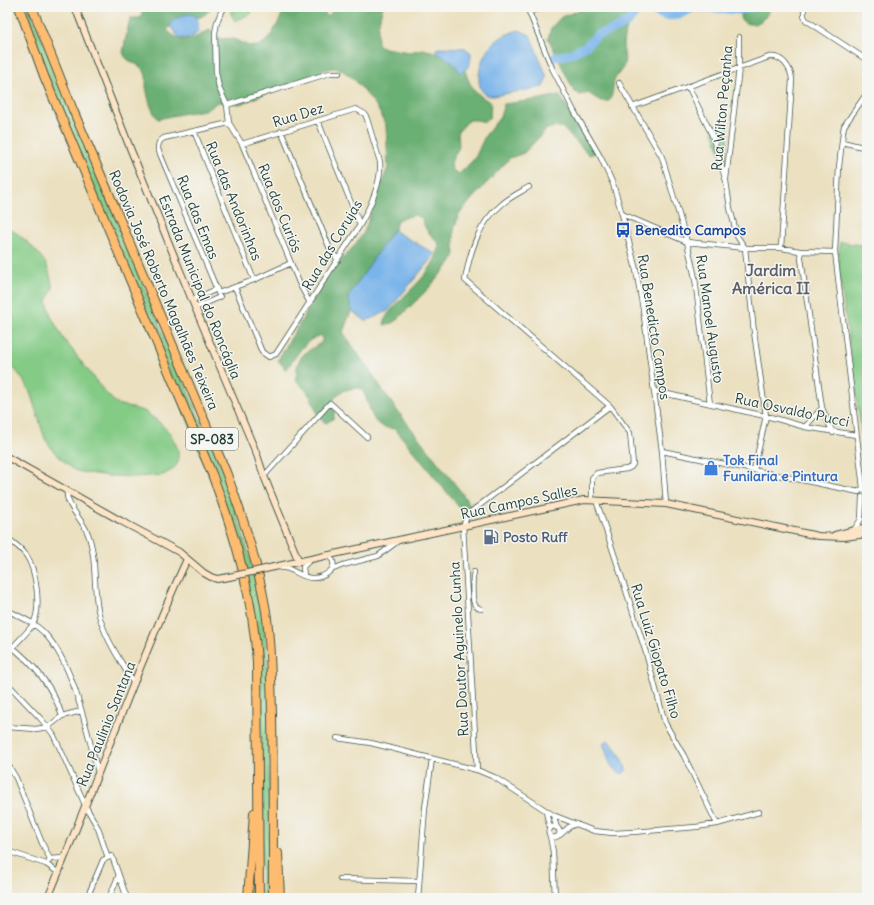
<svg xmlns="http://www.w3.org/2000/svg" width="874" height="905" viewBox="0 0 874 905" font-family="Delius,sans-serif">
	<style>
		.green { fill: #84cb86; stroke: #52845d }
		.forest { fill: #6baf73; stroke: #457654 }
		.water { fill: #79b4ea; stroke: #4c788f }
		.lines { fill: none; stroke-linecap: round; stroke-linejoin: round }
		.river { stroke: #79b4ea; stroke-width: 9 }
		.street-casing { stroke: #3e5549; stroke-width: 6 }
		.secondary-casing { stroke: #3e5549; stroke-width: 8 }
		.highway-casing { stroke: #3e5549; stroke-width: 10 }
		.street { stroke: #fff; stroke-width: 4.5 }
		.secondary { stroke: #fee4c6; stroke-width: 6 }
		.highway { stroke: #fdbc70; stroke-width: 8 }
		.secondary-bridge-casing { stroke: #3e5549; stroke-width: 8; stroke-linecap: butt }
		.secondary-bridge { stroke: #fee4c6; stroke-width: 6 }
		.labels { text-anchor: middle; stroke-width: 3; stroke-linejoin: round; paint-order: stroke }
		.shield { fill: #f6f6f2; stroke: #60746d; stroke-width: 1 }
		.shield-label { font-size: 13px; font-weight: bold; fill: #1f3d34 }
		.street-label { font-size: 14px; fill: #1f3d34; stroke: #f6f6f2 }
		.transit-label { font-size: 14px; font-weight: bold; fill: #164399; stroke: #f6f6f2; text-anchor: start }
		.shop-label { font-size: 14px; font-weight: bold; fill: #366cbe; stroke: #f6f6f2; text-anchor: start }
		.service-label { font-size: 14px; font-weight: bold; fill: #4e5e75; stroke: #f6f6f2; text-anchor: start }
		.quarter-label { font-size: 16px; font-weight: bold; fill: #5d5f68; stroke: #f6f6f2 }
	</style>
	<rect width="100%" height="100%" fill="#f6f6f2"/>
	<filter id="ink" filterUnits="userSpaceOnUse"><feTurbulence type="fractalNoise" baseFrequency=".025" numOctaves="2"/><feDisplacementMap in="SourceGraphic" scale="8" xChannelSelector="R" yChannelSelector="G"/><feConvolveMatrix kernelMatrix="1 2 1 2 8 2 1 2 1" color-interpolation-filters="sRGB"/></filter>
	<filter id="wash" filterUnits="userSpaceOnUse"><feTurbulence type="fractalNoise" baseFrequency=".012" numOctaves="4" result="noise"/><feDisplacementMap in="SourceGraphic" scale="16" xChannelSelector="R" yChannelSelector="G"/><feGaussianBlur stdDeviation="0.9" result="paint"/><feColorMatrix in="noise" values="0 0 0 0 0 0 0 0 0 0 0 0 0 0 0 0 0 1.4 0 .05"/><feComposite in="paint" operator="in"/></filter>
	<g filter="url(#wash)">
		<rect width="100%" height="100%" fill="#ebe0c0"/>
		<path class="green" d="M22 7H29L159 324 219 463 234 505 252 565 264 622 269 688V898H262L261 688 245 567 122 252 55 95Z
			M241 7H249L252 13 235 21 230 12Z
			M729 122 726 161 724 164 712 128Z
			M9 229C20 233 42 255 47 266 50 273 51 281 53 288L47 301 51 316 63 338 104 391 117 404 144 411 159 422 170 433 178 449V463L172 470 163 475 135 477 108 476 81 472 74 470 67 464 55 453 45 439 30 392 22 378 7 360V243L10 233Z
			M840 242 862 245 867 287V474L838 262Z"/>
		<path class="forest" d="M143 7H211C201 26 181 14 167 30 183 46 192 40 210 29L221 39C235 36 238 43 250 46 268 51 280 19 285 7H323L327 17 336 7H383C379 19 377 30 378 44L384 48 410 52 422 49 431 51 451 56 464 65C467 83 475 95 491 102L490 117 485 122 477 120H469L458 132 459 147 451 162 452 170 459 174 475 158 485 136 500 117 504 104 541 99 559 95 585 133 587 141 593 146 596 153 589 155 562 127H554L547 129 524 153 510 158 472 199 459 214 454 230V246L455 254 452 261 428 289 398 319 392 323 384 325C385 316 389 313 394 307 410 289 437 270 439 244 431 234 425 232 422 218L414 215 397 220 395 228 397 239 355 301 343 332 396 409 462 493 472 509 465 511 459 507 395 429C390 428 384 428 380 425 369 420 370 398 360 388 346 388 336 392 331 405L335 411 333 419 326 423C315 416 318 412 313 402 309 393 302 386 295 379 298 374 296 369 298 363 301 353 314 348 322 342V335C304 339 297 356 286 370L278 360 329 274 354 246 364 232 388 167 386 126 377 107 355 80 342 70 334 68 327 69 318 73 240 104 217 102C207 112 199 111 186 113 176 115 167 117 158 119 150 109 148 98 146 86 146 80 147 76 144 71 139 62 126 64 123 52L130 18H141Z
			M589 7H644C632 12 624 32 623 44 623 51 626 58 624 65 622 71 616 75 614 81 612 89 614 93 609 101H601L588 93 580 95 574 91 548 38 551 28 561 17Z
			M744 7H772C764 20 755 31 740 19Z"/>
		<path class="water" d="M190 14 196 16C203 31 196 40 179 38L170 26 173 20 184 15Z
			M519 30 530 35 547 77 543 87 493 96C491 96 489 96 487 95 472 88 481 56 490 47 498 38 508 33 519 30Z
			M443 47 465 48 471 53C471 63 470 68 460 73 455 62 447 58 437 53L436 49Z
			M393 230 435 254 388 311 366 321 352 311 348 297Z
			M608 740C615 748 626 760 626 771L623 774C606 768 610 757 603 744Z"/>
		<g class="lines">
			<path class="river" d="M697 7 741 10 752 7
				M555 57 570 54 586 46 597 35 615 29 628 22 637 11 652 10 665 16 678 15 695 7"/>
		</g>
	</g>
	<g filter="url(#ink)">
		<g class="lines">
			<g class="street-casing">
				<path id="street" d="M226 7 221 12 217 22 215 33 216 72 219 88 227 105 229 123 242 144 300 285 310 303
					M527 7 552 68 574 111 601 158 613 184 622 214 636 270 643 309 662 451 666 504
					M804 7V16L806 20 867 60
					M529 12 545 7
					M619 83 662 157 687 242 695 278 710 404
					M688 86 712 135 726 181 730 208 737 236 745 248 754 332 766 416 754 470
					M227 105 330 73H339
					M632 107 769 57C782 55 791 68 792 80L781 248
					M318 121 360 225
					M194 131 254 280
					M281 131 330 249 338 260
					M842 142 867 148
					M726 179 739 68V37
					M622 214 687 242 745 248H781L800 251 835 252
					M800 251 822 408
					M235 287 262 352 269 357 276 354 360 225C370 207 382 182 380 162L367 119 365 114 356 109 242 144
					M218 293 254 280 291 263
					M192 300 217 289
					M195 308 220 297 158 149C158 143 159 141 164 138L229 123
					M654 391 774 418 805 427 856 435
					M805 427 822 408 833 433
					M662 451 859 492
					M264 476 330 403 367 437
					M863 488 835 252 839 167 843 132 844 126 867 93
					M860 490 864 489 867 492
					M67 491C65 505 83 520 88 534 97 558 93 585 98 610 103 636 121 661 134 684
					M592 500V478L597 473 627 469 631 467 633 464 630 433 610 406
					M596 500 622 578 646 653 665 723 684 756 717 824
					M854 530 861 519 862 497
					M7 538C14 543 21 548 26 555 36 569 42 608 33 624 28 632 19 640 13 647
					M279 567C283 568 288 568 291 570 298 573 305 578 312 578 324 579 343 566 328 556
					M331 570 343 565 378 556 398 541
					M474 572C472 579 472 597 474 603 475 607 478 608 481 609
					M304 576 303 567 310 560
					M7 610C20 617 36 623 46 635 75 667 86 730 98 772
					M7 643C32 662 53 686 62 716
					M7 683 41 719 53 734 63 755 86 807 98 828 108 858
					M7 727 36 729 48 727 62 716 81 711
					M337 738 371 743 477 770 494 777 553 815 594 831 613 833 633 832 696 827 717 824 759 812
					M7 763 16 778 42 843 50 859
					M477 770 463 526 468 514 610 406 465 280C470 252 478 224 500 206 508 198 519 193 529 187
					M546 812 550 829
					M553 815 557 828
					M548.5 832a5.5 5.5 0 1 1 11 0a5.5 5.5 0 1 1-11 0Z
					M560 835 569 827 576 824
					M550 836 553 852 555 898
					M7 851 46 864 59 873
					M49 861 50 859 64 858
					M340 879 419 881
					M87 898 103 860 112 856 127 898
					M109 898 119 875
					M418 898 425 808 432 759"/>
			</g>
			<g class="secondary-casing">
				<path id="secondary" d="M75 7 128 143 192 300 257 455 264 476 299 562
					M7 457 121 521 168 546 179 552 204 573 211 577 217 579 229 577
					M835 535 867 527
					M274 567 584 500 666 504 818 536 844 537 867 534
					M48 898C95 785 136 670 187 559"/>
			</g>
			<g class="highway-casing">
				<path id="highway" d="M19 7 44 76 212 474C235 535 253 596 257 662L259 898
					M32 7 73 110 110 196 226 472C243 517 258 563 266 611 271 645 271 679 272 714 273 775 273 837 273 898
					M278 853 280 898
					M248 898 254 813"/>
			</g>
			<use href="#street" class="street"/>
			<use href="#secondary" class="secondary"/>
			<use href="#highway" class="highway"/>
			<g class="secondary-bridge-casing">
				<path id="secondary-bridge" d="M229 577 274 567"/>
			</g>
			<use href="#secondary-bridge" class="secondary-bridge"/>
		</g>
	</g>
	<defs>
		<g id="bus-bare" transform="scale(1.2)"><path d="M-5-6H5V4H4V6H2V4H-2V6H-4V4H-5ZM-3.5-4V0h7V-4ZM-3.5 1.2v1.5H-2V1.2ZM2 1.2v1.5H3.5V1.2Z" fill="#1a4fb4" stroke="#f6f6f2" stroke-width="2.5" paint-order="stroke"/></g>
		<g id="shop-bare" transform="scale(1.2)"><path d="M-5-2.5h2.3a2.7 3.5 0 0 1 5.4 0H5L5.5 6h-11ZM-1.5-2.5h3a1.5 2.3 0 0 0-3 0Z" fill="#3f7fe0" stroke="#f6f6f2" stroke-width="2.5" paint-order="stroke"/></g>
		<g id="fuel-bare" transform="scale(1.2)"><path d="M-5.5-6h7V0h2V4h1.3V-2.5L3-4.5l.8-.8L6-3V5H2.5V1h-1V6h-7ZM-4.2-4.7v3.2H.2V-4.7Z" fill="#5c6f8a" stroke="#f6f6f2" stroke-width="2.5" paint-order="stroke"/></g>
	</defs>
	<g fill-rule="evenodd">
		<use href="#bus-bare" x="623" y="230"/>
		<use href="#shop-bare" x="711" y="468"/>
		<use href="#fuel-bare" x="491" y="537"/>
	</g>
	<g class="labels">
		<rect class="shield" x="186" y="428" width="52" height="22" rx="3"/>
		<g class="shield-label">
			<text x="212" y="444">SP-083</text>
		</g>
		<g class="street-label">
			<text transform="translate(722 108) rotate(-85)" y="5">Rua Wilton Peçanha</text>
			<text transform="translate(298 115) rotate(-17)" y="5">Rua Dez</text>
			<text transform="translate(234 201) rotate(68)" y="5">Rua das Andorinhas</text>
			<text transform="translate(280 208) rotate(68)" y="5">Rua dos Curiós</text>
			<text transform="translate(198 217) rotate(68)" y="5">Rua das Emas</text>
			<text transform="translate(332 245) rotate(-59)" y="5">Rua das Corujas</text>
			<text transform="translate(200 287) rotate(68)" y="5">Estrada Municipal do Roncáglia</text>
			<text transform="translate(164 290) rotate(67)" y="5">Rodovia José Roberto Magalhães Teixeira</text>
			<text transform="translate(710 319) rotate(82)" y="5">Rua Manoel Augusto</text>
			<text transform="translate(654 327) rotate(81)" y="5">Rua Benedicto Campos</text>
			<text transform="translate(792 410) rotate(12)" y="5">Rua Osvaldo Pucci</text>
			<text transform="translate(519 502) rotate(-12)" y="5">Rua Campos Salles</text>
			<text transform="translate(459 649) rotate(-93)" y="5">Rua Doutor Aguinelo Cunha</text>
			<text transform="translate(656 651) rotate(73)" y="5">Rua Luiz Giopato Filho</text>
			<text transform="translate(106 724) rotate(-68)" y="5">Rua Paulinio Santana</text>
		</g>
		<g class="transit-label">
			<text x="635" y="235">Benedito Campos</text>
		</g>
		<g class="shop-label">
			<text x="723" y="465">Tok Final<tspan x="723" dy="16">Funilaria e Pintura</tspan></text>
		</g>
		<g class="service-label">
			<text x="503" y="542">Posto Ruff</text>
		</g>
		<g class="quarter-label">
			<text x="771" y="276">Jardim<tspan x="771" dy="18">América II</tspan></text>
		</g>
	</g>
	<rect width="874" height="905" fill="none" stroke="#f6f6f2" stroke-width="24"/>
</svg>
